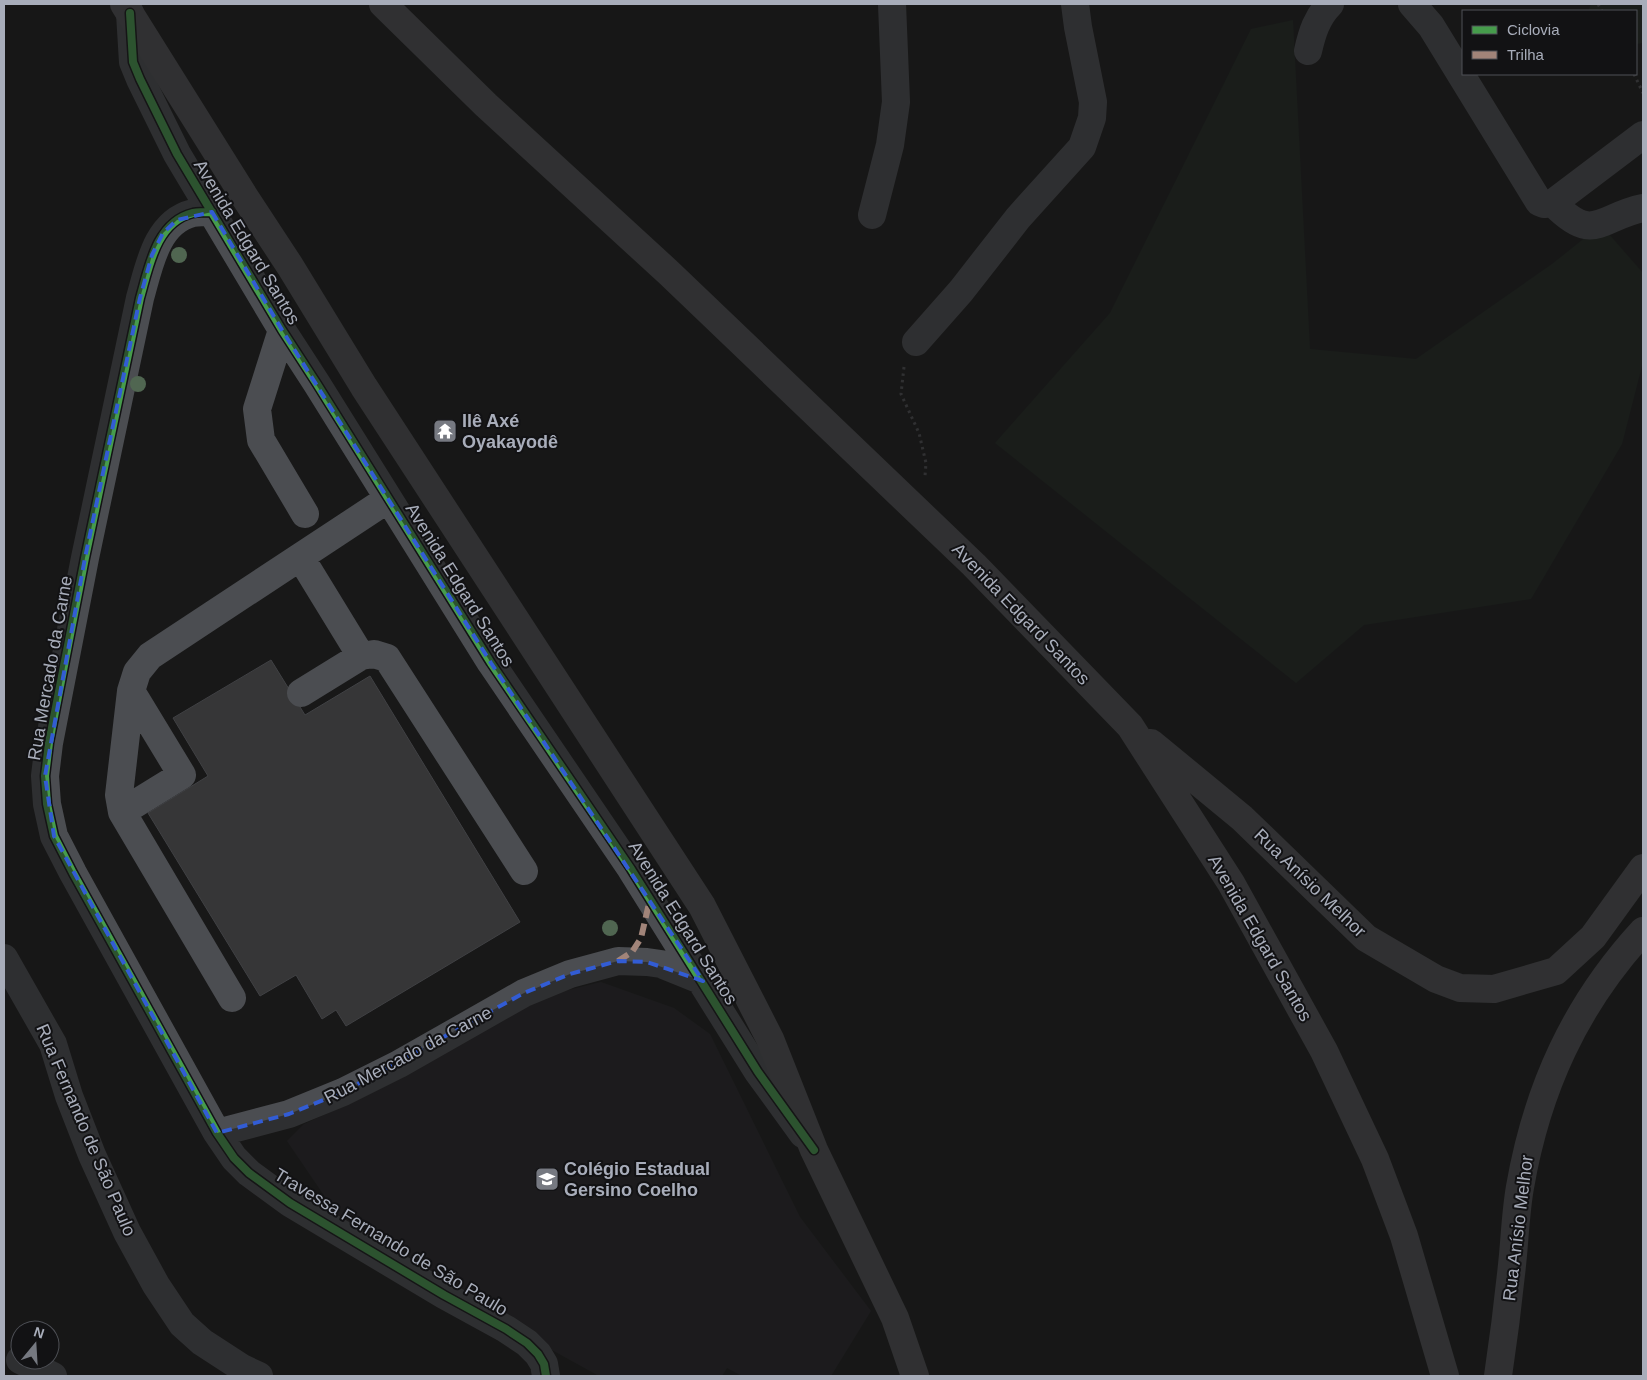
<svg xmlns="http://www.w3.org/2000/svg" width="1647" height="1380" viewBox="0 0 1647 1380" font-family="Arial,sans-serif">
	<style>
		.built { fill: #222124 }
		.green { fill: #1d251e }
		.building { fill: #363637; stroke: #404144 }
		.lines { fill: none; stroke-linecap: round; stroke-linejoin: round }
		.path { stroke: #4e4f52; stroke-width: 3; stroke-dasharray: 2.5 4; stroke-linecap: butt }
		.minor { stroke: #4b4d51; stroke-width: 28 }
		.major { stroke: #4e4f52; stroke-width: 28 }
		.quiet { stroke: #a18479; stroke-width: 6; stroke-dasharray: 12 6; stroke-linecap: butt }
		.cycleway-casing { stroke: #121214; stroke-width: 11 }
		.cycleway { stroke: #469c4c; stroke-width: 8 }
		.tree { fill: #506651 }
		.marked { fill: none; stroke: #325cd4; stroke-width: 4; stroke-dasharray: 10 6; stroke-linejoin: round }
		.labels { text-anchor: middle; stroke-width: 4; stroke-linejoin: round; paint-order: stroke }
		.street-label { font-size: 18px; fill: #a8adba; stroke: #121214 }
		.poi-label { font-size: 18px; font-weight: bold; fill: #a8adba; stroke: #121214; text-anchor: start }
	</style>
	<rect width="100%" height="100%" fill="#181818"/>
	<path class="built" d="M601 982 674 1008 710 1034 800 1217 871 1311 831 1376H742L727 1368 722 1376H599L355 1241 287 1141 304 1124 365 1096 519 1002Z"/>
	<path class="green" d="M1591 4H1643V43L1636 44V11H1591L1589 9Z
		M1293 20 1310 349 1416 359 1552 264 1601 225 1643 273V362L1622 444 1531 599 1364 625 1296 683 995 443 1110 313 1251 29Z"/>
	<path class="building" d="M271 660 305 715 370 676 520 922 346 1026 336 1010 322 1019 296 975 260 996 148 813 208 776 173 718Z"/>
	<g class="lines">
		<path class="path" d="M1598 4 1602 11
			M1634 74 1643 93
			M904 367 901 394 919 433 926 463 925 476"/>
		<path class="minor" d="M1412 4 1431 26 1539 202 1544 204 1553 203 1643 135
			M130 13 133 62 140 79 177 154 282 330 317 384 491 663 631 869 758 1072 803 1134
			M1308 51C1312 33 1317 17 1330 4
			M1553 203C1594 245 1599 217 1643 208
			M212 212C206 212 199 212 193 213 156 222 149 267 140 298L85 558 49 743 45 776 47 804 54 836 73 873 217 1133 234 1158 249 1173 290 1203 444 1295 506 1329 527 1343 538 1354 544 1364 546 1376
			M872 215 890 145 896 102 892 4
			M282 330 257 409 261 440 305 514
			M916 342 961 291 1018 218 1082 147 1092 118 1093 102 1078 27 1075 4
			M301 558 361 656
			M301 693 361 656 374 654 387 658 524 871
			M122 812 182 775 131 691
			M4 958 53 1044 69 1096 92 1155 127 1232 156 1285 182 1324 202 1342 242 1368 259 1376
			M232 998 122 812 119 795 131 691 137 672 150 656 388 499
			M217 1133 289 1114 343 1092 399 1064 524 993 570 974 618 961 647 962 661 964 703 981
			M20 1360 53 1376"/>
		<path class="major" d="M124 4 246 199 290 266 364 387 702 906 770 1039 814 1150 895 1318 915 1376
			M383 4 486 105 669 273 974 565 1130 726 1231 883 1324 1051 1375 1159 1404 1236 1445 1376
			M1151 743 1242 818 1366 938 1436 979 1460 988 1494 989 1556 971 1593 937 1643 868
			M1498 1376C1504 1336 1509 1296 1513 1255 1515 1233 1516 1210 1520 1187 1537 1089 1575 1005 1643 931"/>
		<path class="quiet" d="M618 961 632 952 641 938 650 899"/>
		<g class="cycleway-casing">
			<path id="cycleway" d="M130 13 133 62 140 79 177 154 282 330 317 384 491 663 631 869 758 1072 814 1150
				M212 212C206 212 199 212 193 213 156 222 149 267 140 298L85 558 49 743 45 776 47 804 54 836 73 873 217 1133 234 1158 249 1173 290 1203 444 1295 506 1329 527 1343 538 1354 544 1364 546 1376"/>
		</g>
		<use href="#cycleway" class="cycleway"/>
	</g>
	<g class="tree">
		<circle cx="179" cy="255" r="8"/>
		<circle cx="138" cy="384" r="8"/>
		<circle cx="610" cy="928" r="8"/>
	</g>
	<path d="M0 0H1647V1380H0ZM212 212 282 330 491 663 703 981 647 962 618 961 570 974 524 993 343 1092 289 1114 217 1133 54 836 45 776 85 558 140 298 152 255 163 233 177 220Z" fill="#181818" fill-opacity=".55" fill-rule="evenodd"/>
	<path class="marked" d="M212 212 282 330 491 663 703 981 647 962 618 961 570 974 524 993 343 1092 289 1114 217 1133 54 836 45 776 85 558 140 298 152 255 163 233 177 220Z"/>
	<defs>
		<g id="temple-square" transform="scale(1.25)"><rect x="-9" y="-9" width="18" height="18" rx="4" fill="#767981" stroke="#121214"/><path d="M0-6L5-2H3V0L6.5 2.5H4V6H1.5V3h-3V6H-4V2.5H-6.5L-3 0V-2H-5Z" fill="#fff"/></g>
		<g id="school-square" transform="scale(1.25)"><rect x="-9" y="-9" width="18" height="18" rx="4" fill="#767981" stroke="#121214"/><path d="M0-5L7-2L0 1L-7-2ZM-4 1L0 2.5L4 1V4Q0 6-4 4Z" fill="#fff"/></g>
	</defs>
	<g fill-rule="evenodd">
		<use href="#temple-square" x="445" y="431"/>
		<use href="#school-square" x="547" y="1179"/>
	</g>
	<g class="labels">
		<g class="street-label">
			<text transform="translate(247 242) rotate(59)" y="6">Avenida Edgard Santos</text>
			<text transform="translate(460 585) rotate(58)" y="6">Avenida Edgard Santos</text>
			<text transform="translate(1021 614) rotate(46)" y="6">Avenida Edgard Santos</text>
			<text transform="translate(50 668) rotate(-80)" y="6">Rua Mercado da Carne</text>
			<text transform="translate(1310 883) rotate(44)" y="6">Rua Anísio Melhor</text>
			<text transform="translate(683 923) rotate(58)" y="6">Avenida Edgard Santos</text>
			<text transform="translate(1260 938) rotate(60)" y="6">Avenida Edgard Santos</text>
			<text transform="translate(408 1055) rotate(-28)" y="6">Rua Mercado da Carne</text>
			<text transform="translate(86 1130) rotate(67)" y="6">Rua Fernando de São Paulo</text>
			<text transform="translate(1518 1228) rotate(-83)" y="6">Rua Anísio Melhor</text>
			<text transform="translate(391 1242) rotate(31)" y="6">Travessa Fernando de São Paulo</text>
		</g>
		<g class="poi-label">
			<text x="462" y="427">Ilê Axé<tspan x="462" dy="21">Oyakayodê</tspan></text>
			<text x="564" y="1175">Colégio Estadual<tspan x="564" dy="21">Gersino Coelho</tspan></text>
		</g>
	</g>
	<rect width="1647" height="1380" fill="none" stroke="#a8adba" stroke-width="10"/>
	<rect x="1462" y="10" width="175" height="65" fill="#121214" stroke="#4e5056"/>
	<rect x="1472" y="26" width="25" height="8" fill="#469c4c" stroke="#4e5056"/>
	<text x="1507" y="35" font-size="15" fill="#a8adba">Ciclovia</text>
	<rect x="1472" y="51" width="25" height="8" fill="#a18479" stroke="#4e5056"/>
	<text x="1507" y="60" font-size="15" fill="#a8adba">Trilha</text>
	<g transform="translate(35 1345) rotate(18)"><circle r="24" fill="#121214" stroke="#4e5056"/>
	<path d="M0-4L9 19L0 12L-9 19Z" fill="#767981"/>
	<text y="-8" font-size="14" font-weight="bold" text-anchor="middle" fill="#a8adba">N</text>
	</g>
</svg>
